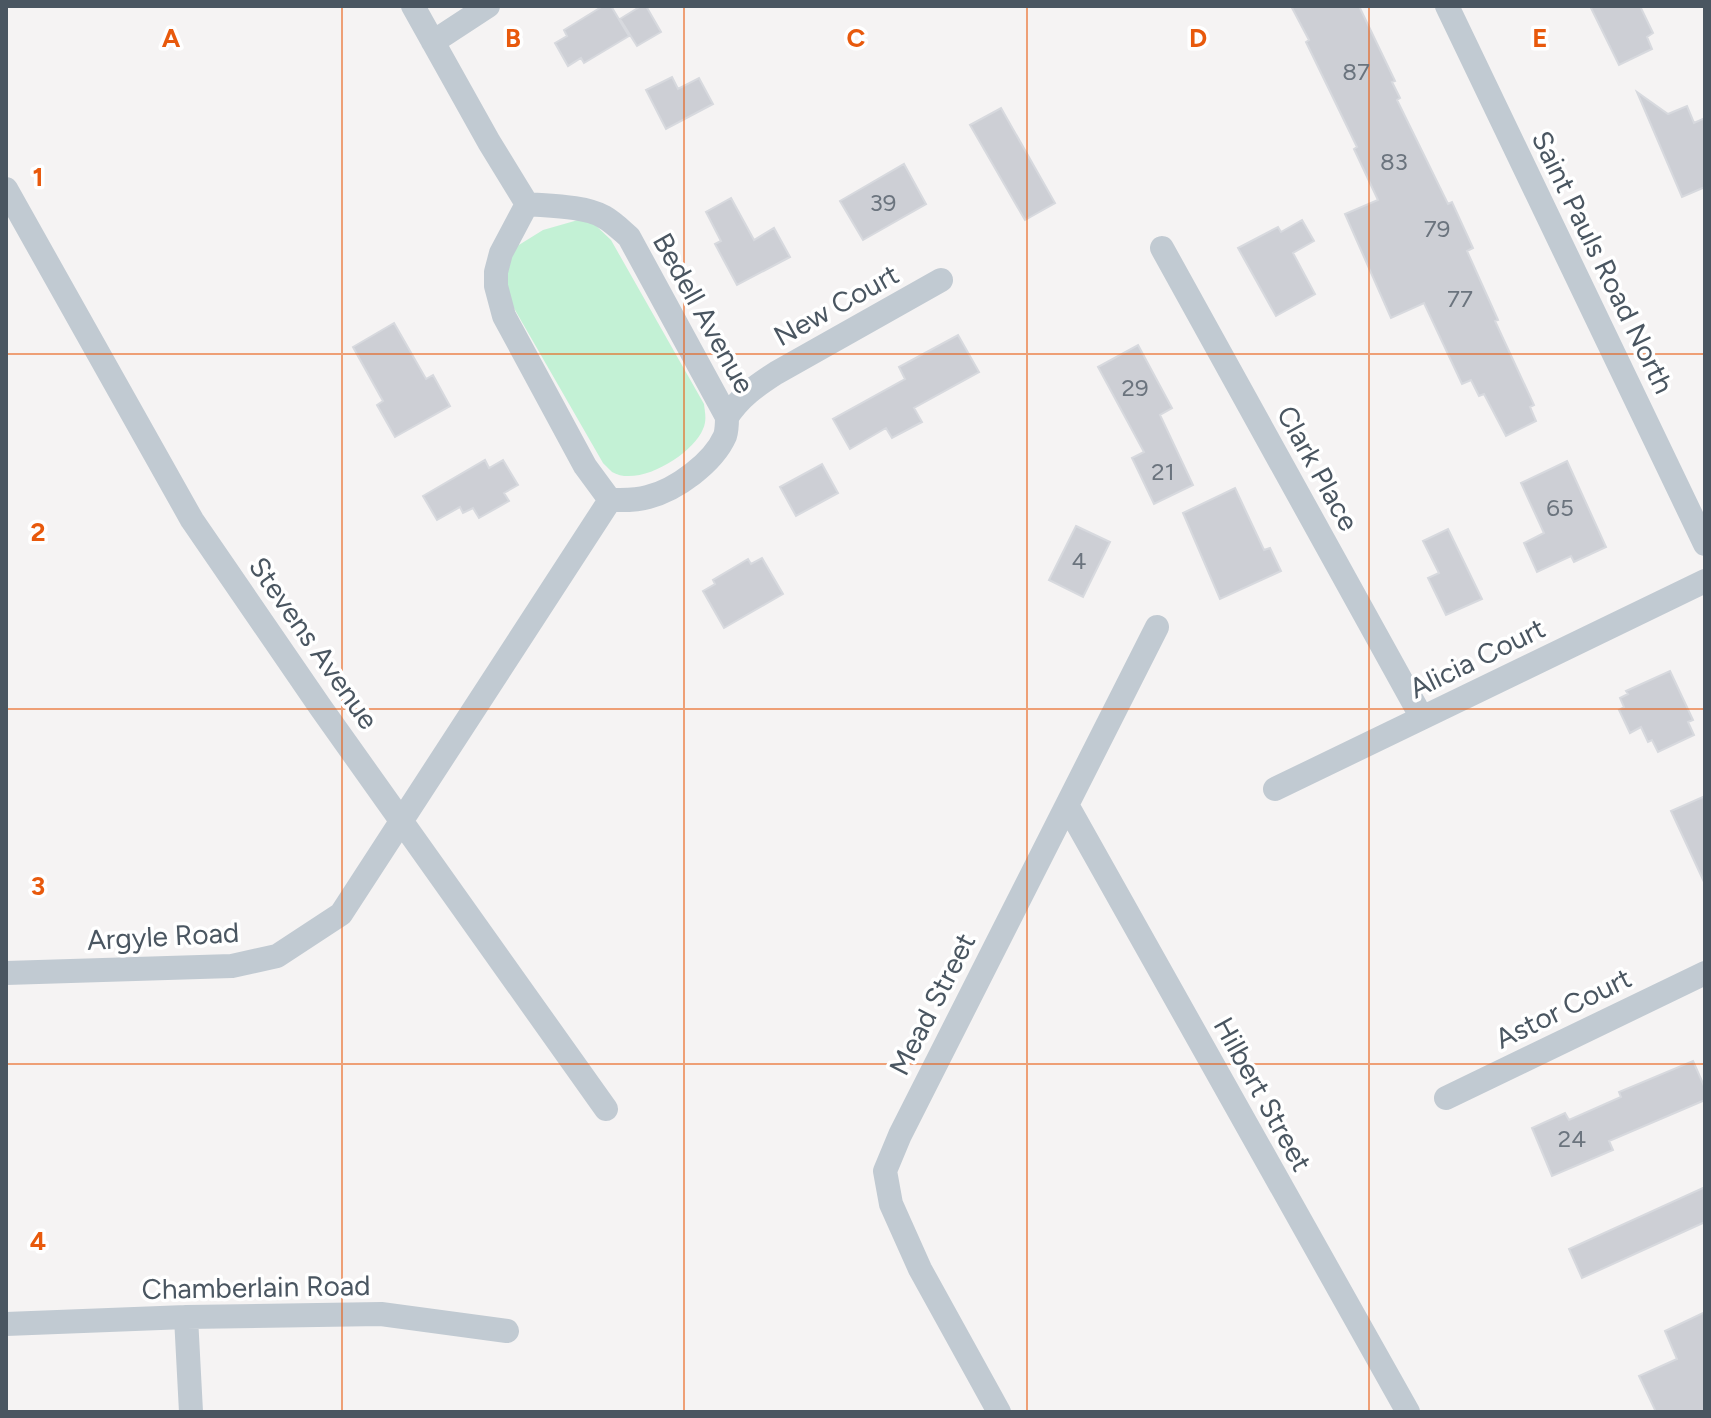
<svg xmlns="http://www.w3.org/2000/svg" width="1711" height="1418" viewBox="0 0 1711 1418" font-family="Figtree,sans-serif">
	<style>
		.green { fill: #c3f1d5 }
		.building { fill: #cdcfd5; stroke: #d7d9de; stroke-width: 2 }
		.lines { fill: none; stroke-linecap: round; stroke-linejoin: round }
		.street { stroke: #c1cad2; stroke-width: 24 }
		.grid { fill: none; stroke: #e8590c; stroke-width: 2; stroke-opacity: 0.55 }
		.labels { text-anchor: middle; stroke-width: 7; stroke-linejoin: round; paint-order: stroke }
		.number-label { font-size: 24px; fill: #6b747e }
		.street-label { font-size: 28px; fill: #4a5661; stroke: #fff }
		.grid-label { font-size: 26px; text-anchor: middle; font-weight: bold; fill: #e8590c; stroke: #fff; stroke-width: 7; stroke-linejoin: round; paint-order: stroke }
	</style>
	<rect width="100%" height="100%" fill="#f5f3f3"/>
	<path class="green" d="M578 220H590L611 240 704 404C705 413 707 420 703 429 693 454 639 488 612 472 611 471 604 464 603 463L511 303 505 283 514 248 543 230Z"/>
	<path class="building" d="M603 6H611L629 36 584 63 581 58 568 66 555 43 567 36 564 30Z
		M641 6H646L661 32 637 46 620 19Z
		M1291 6H1359L1395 81 1392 82 1400 98 1397 100 1448 204 1452 202 1473 248 1467 251 1498 320 1495 321 1534 405 1530 407 1536 421 1506 436 1484 394 1479 396 1471 380 1462 384 1424 303 1391 318 1345 214 1378 200 1354 149 1357 147 1306 42 1309 40Z
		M1590 6H1640L1653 33 1647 37 1652 49 1619 65Z
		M672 77 678 89 699 78 713 104 666 129 646 90Z
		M1637 92 1668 114 1687 106 1694 123 1705 118V187L1682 197Z
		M1001 108 1055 203 1025 220 970 125Z
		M904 164 926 204 863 240 840 201Z
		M731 198 754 240 774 228 790 257 737 285 715 244 721 241 706 212Z
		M1302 220 1314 241 1293 253 1315 294 1276 316 1238 248 1278 227 1281 232Z
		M394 323 426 379 433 375 450 406 395 437 377 405 383 401 353 347Z
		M958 335 979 372 914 408 922 422 892 438 886 428 850 449 833 419 905 379 899 367Z
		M1138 345 1172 408 1160 415 1193 485 1154 504 1132 458 1144 452 1098 367Z
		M485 460 489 468 503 460 518 485 504 493 509 501 479 518 473 508 463 513 460 507 437 520 423 496Z
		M1567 461 1606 547 1574 562 1571 556 1537 572 1524 543 1544 533 1521 483Z
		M822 464 838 493 796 516 780 487Z
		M1235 488 1264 550 1270 548 1281 571 1220 599 1183 513Z
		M1076 526 1110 542 1083 597 1049 580Z
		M1448 529 1482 599 1446 615 1428 578 1439 573 1423 541Z
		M762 558 783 594 724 628 703 591 715 584 713 580 748 559 751 564Z
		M1670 671 1693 720 1688 722 1694 735 1658 752 1652 740 1648 742 1641 727 1630 733 1619 710 1624 707 1620 698 1628 694 1626 691Z
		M1705 796V884L1671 811Z
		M1693 1061 1705 1088V1100L1609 1141 1613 1150 1552 1176 1532 1128 1565 1113 1569 1120 1621 1097 1619 1092Z
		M1705 1187V1222L1582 1278 1569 1249Z
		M1705 1312V1412H1656L1639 1376 1677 1359 1665 1331Z"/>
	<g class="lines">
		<path class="street" d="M413 6 489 142 527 204
			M1447 6 1705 544
			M433 42 488 6
			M6 189 192 520 321 708 606 1109
			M527 204C549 206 585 206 604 217 613 222 621 230 629 237L727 417C727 423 727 430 725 436 713 463 676 490 648 497 636 501 622 500 610 500L585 466 504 316 496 286V272L501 253Z
			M1162 248 1422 718
			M727 417C740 397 756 386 776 373L941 280
			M1275 789 1705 581
			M1067 805 1408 1412
			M6 973 232 966 277 956 341 914 610 500
			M1446 1098 1705 973
			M186 1317 191 1412
			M6 1324 186 1317 381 1314 507 1331
			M999 1412 920 1269 891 1204 885 1171 900 1135 1157 627"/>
	</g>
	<path class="grid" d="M342 6V1412M684 6V1412M1027 6V1412M1369 6V1412M6 354H1705M6 709H1705M6 1064H1705"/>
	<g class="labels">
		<g class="number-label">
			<text x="1356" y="80">87</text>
			<text x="1394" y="170">83</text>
			<text x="883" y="211">39</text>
			<text x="1437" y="237">79</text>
			<text x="1460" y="307">77</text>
			<text x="1135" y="396">29</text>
			<text x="1163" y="480">21</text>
			<text x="1560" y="516">65</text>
			<text x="1079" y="569">4</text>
			<text x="1572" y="1147">24</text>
		</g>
		<g class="street-label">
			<text transform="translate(1603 262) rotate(64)" y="10">Saint Pauls Road North</text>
			<text transform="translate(836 305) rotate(-29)" y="10">New Court</text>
			<text transform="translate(704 313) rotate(61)" y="10">Bedell Avenue</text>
			<text transform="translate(1318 468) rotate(61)" y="10">Clark Place</text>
			<text transform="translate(314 643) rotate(55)" y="10">Stevens Avenue</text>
			<text transform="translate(1477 658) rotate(-26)" y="10">Alicia Court</text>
			<text transform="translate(163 936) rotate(-3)" y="10">Argyle Road</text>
			<text transform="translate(932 1004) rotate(-63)" y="10">Mead Street</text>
			<text transform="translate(1563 1008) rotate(-26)" y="10">Astor Court</text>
			<text transform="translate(1263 1094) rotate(61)" y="10">Hilbert Street</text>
			<text transform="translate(256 1287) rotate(-1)" y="10">Chamberlain Road</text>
		</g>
	</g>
	<g class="grid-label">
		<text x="171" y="47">A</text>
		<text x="513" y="47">B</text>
		<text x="856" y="47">C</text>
		<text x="1198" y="47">D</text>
		<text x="1540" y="47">E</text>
		<text x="38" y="186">1</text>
		<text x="38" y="541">2</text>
		<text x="38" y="895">3</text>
		<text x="38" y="1250">4</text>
	</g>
	<rect width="1711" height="1418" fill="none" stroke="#4a5661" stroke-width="16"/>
</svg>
